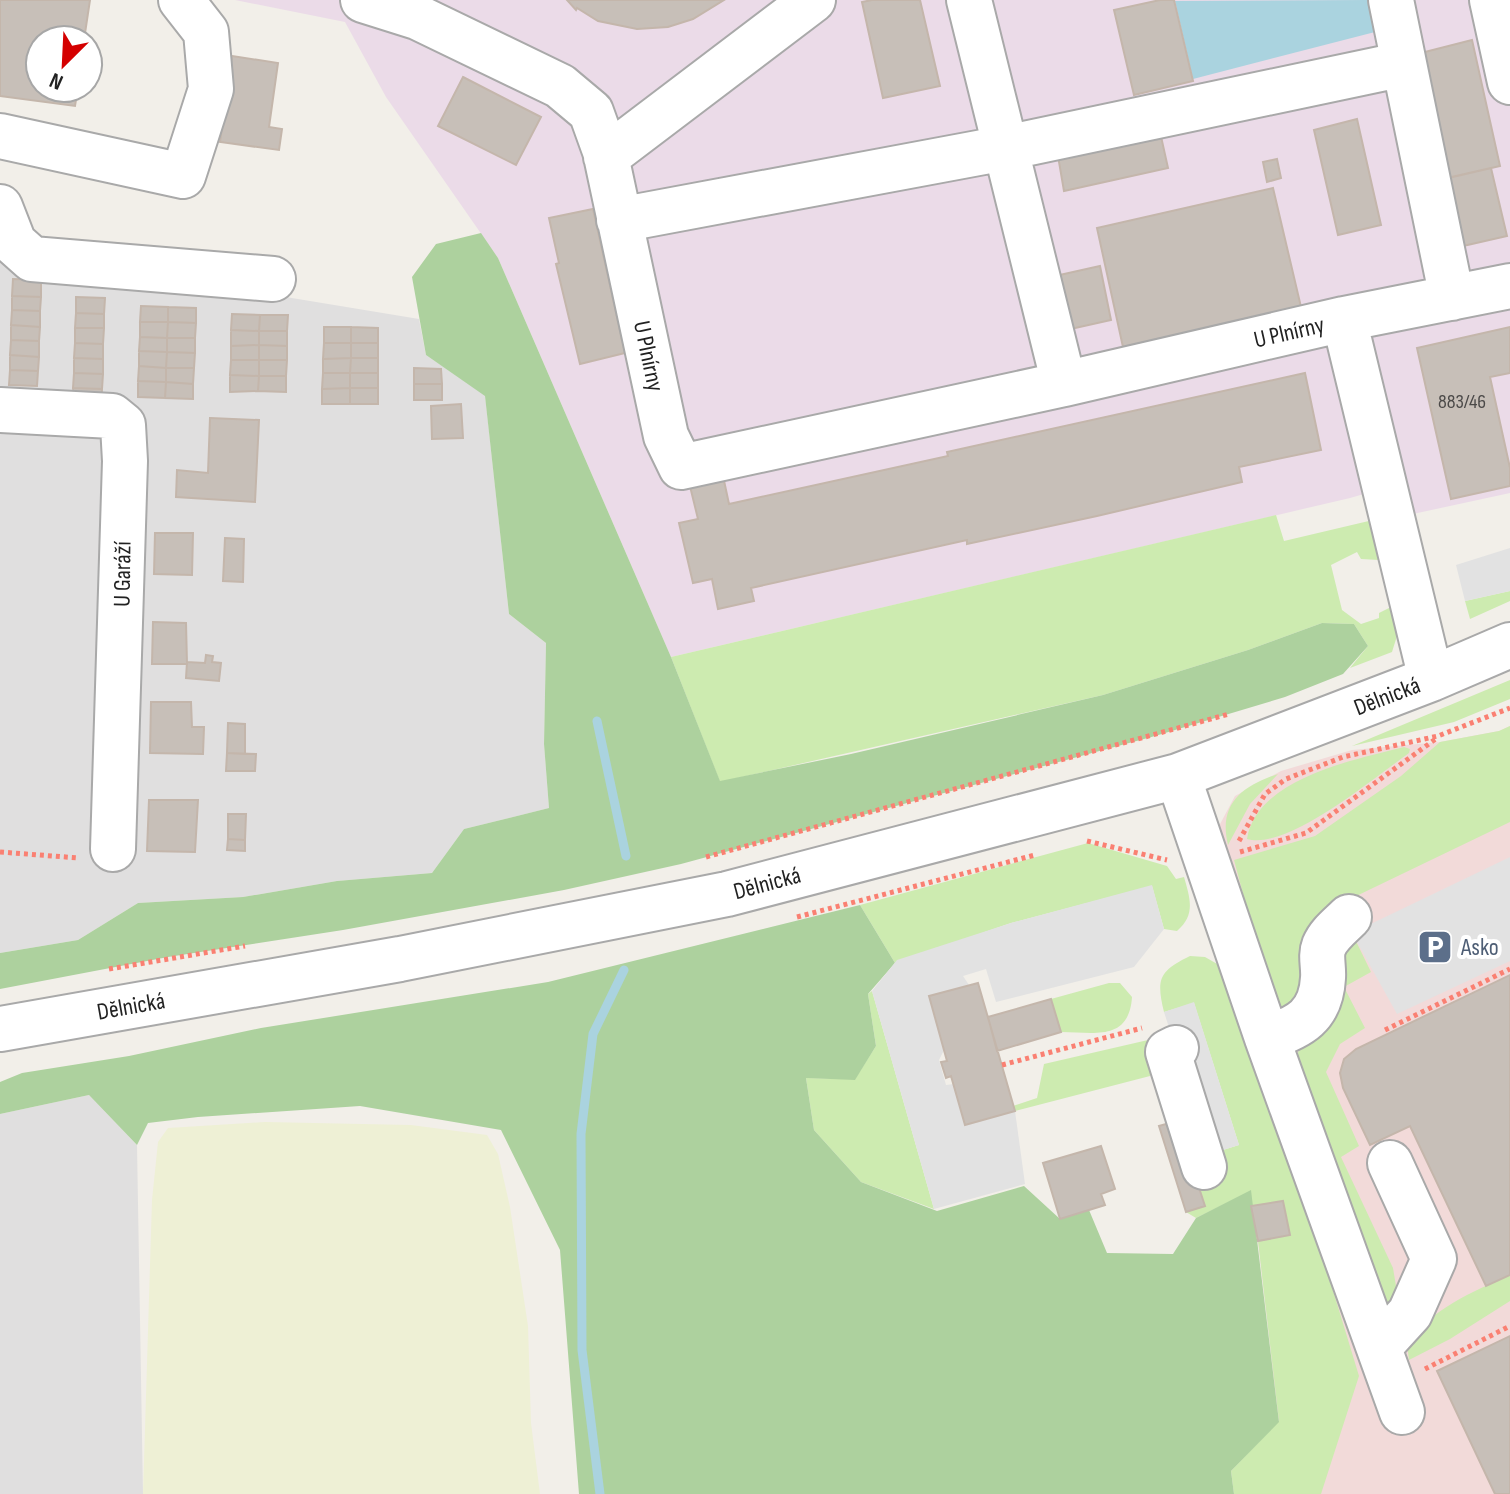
<svg xmlns="http://www.w3.org/2000/svg" width="1510" height="1494" viewBox="0 0 1510 1494" font-family="'Sofia Sans Condensed',sans-serif">
	<style>
		.residential { fill: #e0dfdf }
		.commercial { fill: #f2dad9 }
		.industrial { fill: #ebdbe8 }
		.farmland { fill: #eef0d5 }
		.grass { fill: #cdebb0 }
		.forest { fill: #add19e }
		.parking { fill: #e2e2e2 }
		.water { fill: #aad3df }
		.lines { fill: none; stroke-linecap: round; stroke-linejoin: round }
		.stream { stroke: #aad3df; stroke-width: 9 }
		.building { fill: #c7bfb8; stroke: #c4b6ab; stroke-width: 2 }
		.minor-casing { stroke: #a9a9a9; stroke-width: 48 }
		.path { stroke: #fa8072; stroke-width: 5; stroke-dasharray: 4 4; stroke-linecap: butt }
		.minor { stroke: #fff; stroke-width: 44 }
		.labels { text-anchor: middle; stroke-width: 8; stroke-linejoin: round; paint-order: stroke }
		.number-label { font-size: 20px; fill: #4b4948 }
		.street-label { font-size: 24px; fill: #222; stroke: #fff }
		.service-label { font-size: 24px; fill: #4e5e75; stroke: #fff; text-anchor: start }
	</style>
	<rect width="100%" height="100%" fill="#f2efe9"/>
	<path class="residential" d="M0 250 419 319 426 355 485 395 509 614 546 643 544 744 549 808 464 829 432 873 337 881 243 897 138 903 78 940 0 953Z
		M89 1095 137 1145 143 1494H0V1114Z"/>
	<path class="commercial" d="M1510 726V1494H1299L1279 1422 1258 1241 1251 1206 1211 841 1235 796 1281 771 1352 750 1440 742 1499 731Z"/>
	<path class="industrial" d="M235 0H1510V493L1413 514 1402 483 1350 498 671 657 498 258 386 97 345 22Z"/>
	<path class="farmland" d="M265 1122 411 1125 487 1135 498 1154 510 1207 528 1326 531 1423 540 1494H143L152 1200 158 1142 168 1128Z"/>
	<path class="grass" d="M1276 515 1284 541 1373 520 1382 551 1379 560 1361 559 1357 552 1331 565 1342 610 1361 624 1379 618V613L1397 604 1401 623 1392 652 1350 668 1368 646 1354 624 1322 623 1248 650 1103 695 720 782 671 657Z
		M1510 591V601L1470 619 1465 601Z
		M1510 680V699L1454 722 1352 746Z
		M1510 726V822L1348 900 1300 1004 1280 1009 1269 991 1234 860 1315 836 1401 776 1440 742 1499 731Z
		M1404 747 1410 749 1409 753C1375 777 1287 851 1247 839 1257 778 1354 760 1404 747Z
		M1278 774 1250 804 1228 845C1218 804 1242 786 1278 774Z
		M1088 843 1167 866 1176 879 1184 877C1190 898 1196 915 1177 931L1164 929 1152 886 1011 923 895 963 860 905Z
		M1352 933 1371 972 1344 987 1365 1028 1340 1044 1326 1072 1359 1146 1341 1157 1393 1268 1398 1298 1384 1313 1296 1057Z
		M1190 956 1205 957 1219 965 1304 1195 1359 1376 1321 1494H1234L1231 1471 1279 1421 1258 1241 1290 1235 1283 1201 1251 1206V1191L1196 1218 1186 1212 1210 1154 1239 1145 1194 1003 1164 1012C1156 979 1159 971 1190 956Z
		M1109 983H1120L1132 997C1129 1042 1094 1032 1061 1032L1051 999Z
		M872 991 934 1209 861 1182 814 1130 806 1078 855 1079 876 1046 868 994Z
		M1148 1040 1153 1042 1157 1058 1150 1076 1015 1111 1013 1106 1037 1098 1044 1064Z
		M1510 1275V1301L1450 1339 1409 1360 1407 1344C1431 1309 1472 1292 1510 1275Z"/>
	<path class="forest" d="M481 233 498 258 671 657 720 781 851 754 1103 695 1248 650 1322 623 1354 624 1368 646 1343 674 1285 697 1155 736 681 864 564 890 343 930 168 957 0 989V953L78 940 138 903 243 897 337 881 432 873 464 829 549 808 544 744 546 643 509 614 485 396 426 355 412 277 436 244Z
		M860 905 895 963 868 994 876 1046 855 1080 806 1078 814 1130 861 1182 937 1211 1024 1186 1060 1219 1089 1210 1107 1253 1173 1254 1196 1218 1251 1190 1279 1422 1231 1471 1234 1494H579L560 1250 501 1130 360 1106 198 1117 148 1123 137 1145 89 1095 0 1114V1082L22 1073 129 1056 261 1028 548 982Z"/>
	<path class="parking" d="M1510 548V591L1465 601 1456 565Z
		M1510 857V961L1397 1014 1352 933Z
		M1152 885 1164 929 1134 967 996 1002 986 969 963 976 969 985 929 996 944 1050 939 1060 946 1085 954 1084 965 1124 1015 1111 1025 1184 934 1209 872 991 897 960 1011 923Z
		M1194 1002 1239 1145 1210 1154 1164 1012Z"/>
	<path class="water" d="M1367 0 1375 32 1193 79 1175 1Z"/>
	<g class="lines">
		<path class="stream" d="M597 721 626 856
			M600 1494 582 1350 581 1134 593 1034 624 970"/>
	</g>
	<path class="building" d="M0 0H90L84 40H40V88H78L75 106 0 96Z
		M567 0H724L693 19 668 27 637 29 598 21 577 8 576 10Z
		M872 0H920L940 86 883 98 862 2Z
		M1160 0H1174L1193 81 1134 95 1114 10Z
		M1472 40 1500 166 1444 179 1417 54Z
		M232 56 278 63 269 127 282 129 279 150 220 142Z
		M463 77 541 117 516 165 438 126Z
		M1357 119 1381 225 1338 235 1314 130Z
		M1160 132 1168 168 1064 191 1058 156Z
		M1277 159 1281 178 1267 182 1263 162Z
		M1491 168 1507 236 1463 246 1447 178Z
		M1273 188 1301 307 1123 347 1097 228Z
		M593 209 625 353 580 364 556 264 559 263 549 218Z
		M1100 266 1111 320 1066 330 1055 276Z
		M13 279 41 280V297L12 296Z
		M12 296 41 297 40 311 12 310Z
		M76 297 105 298 104 314 76 313Z
		M141 306 168 307V322H140Z
		M168 307 196 308V323L168 322Z
		M12 310 40 311V327L11 325Z
		M76 313 104 314V328H75Z
		M232 314 260 315 259 331 231 330Z
		M260 315H288L287 331H259Z
		M140 322H168L167 338 140 337Z
		M168 322 196 323 195 338H167Z
		M11 325 40 327 39 341 11 340Z
		M324 327H351V343H324Z
		M351 327 378 328V343H351Z
		M1510 327V373L1490 377 1510 468V486L1451 499 1417 348Z
		M75 328H104L103 344 75 343Z
		M231 330 259 331V345L231 346Z
		M259 331H287V346L259 345Z
		M140 337 167 338V352L139 351Z
		M167 338H195V353L167 352Z
		M11 340 39 341V357L10 355Z
		M75 343 103 344V359L74 358Z
		M324 343H351V358L323 359Z
		M351 343H378V358H351Z
		M259 345V360H231V346Z
		M259 345 287 346V360H259Z
		M139 351 167 352 166 368 139 366Z
		M167 352 195 353 194 368H166Z
		M10 355 39 357 38 371 10 370Z
		M74 358 103 359V374L74 373Z
		M351 358 350 373H323V359Z
		M351 358H378V373H350Z
		M231 360H259V376L230 375Z
		M259 360H287L286 376H259Z
		M139 366 166 368V382L138 381Z
		M166 368H194L193 384 166 382Z
		M414 368 441 369 442 384H414Z
		M10 370 38 371 37 386 9 385Z
		M74 373 103 374 102 389 73 388Z
		M323 373H350V388L322 389Z
		M350 373H378V388H350Z
		M1305 373 1321 450 1239 467 1242 482 1097 516 967 544V540L751 588 754 601 718 609 712 579 693 583 679 523 698 519 689 482 723 476 729 504 948 456 947 452Z
		M230 375 259 376 258 391 230 392Z
		M259 376H286V392L258 391Z
		M138 381 166 382 165 398 138 397Z
		M166 382 193 384V399L165 398Z
		M414 384H442V400H414Z
		M73 388 102 389 101 406 73 404Z
		M350 388H378V404H350Z
		M350 388V404H322V389Z
		M461 404 463 438 432 439 431 406Z
		M210 418 259 420 255 502 176 497 177 470 208 473Z
		M155 533H193L192 575 154 574Z
		M225 538 244 539 243 582 223 581Z
		M153 622 186 623 187 664H152Z
		M206 655 213 656 212 662 221 663 219 681 186 678 187 662 205 663Z
		M151 702H191L192 727H204L203 754 150 753Z
		M228 723 245 724V754L227 753Z
		M227 753 256 754 255 771H226Z
		M149 800H198L195 852 147 851Z
		M228 814H246L245 840 228 839Z
		M228 839 245 840V851L227 850Z
		M1510 975V1275L1486 1286 1410 1126 1370 1145 1343 1088 1340 1073 1344 1059 1356 1049Z
		M978 983 1015 1111 965 1125 951 1076 946 1078 941 1062 947 1061 929 996Z
		M1051 999 1061 1032 997 1051 988 1017Z
		M1177 1121 1205 1206 1186 1212 1159 1126Z
		M1101 1146 1115 1189 1101 1194 1105 1205 1060 1219 1043 1163Z
		M1283 1201 1290 1235 1258 1241 1251 1206Z
		M1510 1336V1494H1495L1437 1371Z"/>
	<g class="lines">
		<g class="minor-casing">
			<path id="minor" d="M363 0 417 17 560 86 591 112 605 151 666 436 681 467 1064 384
				M969 0 1064 384 1344 319 1431 679
				M1391 0 1452 298
				M1492 0 1510 82
				M0 136 183 176 211 89 206 32 181 0
				M606 157 813 0
				M0 207 14 243 32 259 273 279
				M619 220 1005 148 1404 64
				M1344 319 1510 286
				M0 410 112 416 123 425 125 461 113 849
				M1178 776 1267 1038 1402 1412
				M0 1029 400 959 727 894 1178 776 1431 679 1510 645
				M1267 1038C1300 1027 1321 1016 1323 978 1324 967 1320 956 1324 946 1329 934 1340 926 1349 917
				M1176 1048 1168 1052 1204 1167
				M1379 1347 1410 1313 1434 1259 1390 1163"/>
		</g>
		<path class="path" d="M1087 841 1167 860
			M1239 841 1265 794 1286 779 1343 757 1438 736 1510 708
			M0 852 79 858
			M1240 852 1306 833 1437 738
			M706 857 1229 714
			M797 917 1035 855
			M109 969 245 946
			M1385 1030 1510 969
			M1002 1065 1142 1028
			M1425 1369 1510 1326"/>
		<use href="#minor" class="minor"/>
	</g>
	<defs>
		<g id="parking-square" transform="scale(1.8)"><rect x="-9" y="-9" width="18" height="18" rx="4" fill="#5c6f8a" stroke="#fff"/><path d="M-3.5-5.5H1a3.5 3.5 0 0 1 0 7H-1V5.5H-3.5ZM-1-3.4V-.6H.8a1.4 1.4 0 0 0 0-2.8Z" fill="#fff"/></g>
	</defs>
	<g fill-rule="evenodd">
		<use href="#parking-square" x="1435" y="947"/>
	</g>
	<g class="labels">
		<g class="number-label">
			<text x="1462" y="408">883/46</text>
		</g>
		<g class="street-label">
			<text transform="translate(1289 332) rotate(-13)" y="8">U Plnírny</text>
			<text transform="translate(649 356) rotate(78)" y="8">U Plnírny</text>
			<text transform="translate(122 574) rotate(-89)" y="8">U Garáží</text>
			<text transform="translate(1387 696) rotate(-21)" y="8">Dělnická</text>
			<text transform="translate(767 883) rotate(-15)" y="8">Dělnická</text>
			<text transform="translate(131 1006) rotate(-10)" y="8">Dělnická</text>
		</g>
		<g class="service-label">
			<text x="1461" y="955">Asko</text>
		</g>
	</g>
	<g transform="translate(64 64) rotate(204)"><circle r="38" fill="#ffffff" stroke="#a7a7a7" stroke-width="2"/>
	<path d="M0-6L14 30L0 20L-14 30Z" fill="#d40000"/>
	<text y="-12" font-size="22" font-weight="bold" text-anchor="middle" fill="#222222">N</text>
	</g>
</svg>
